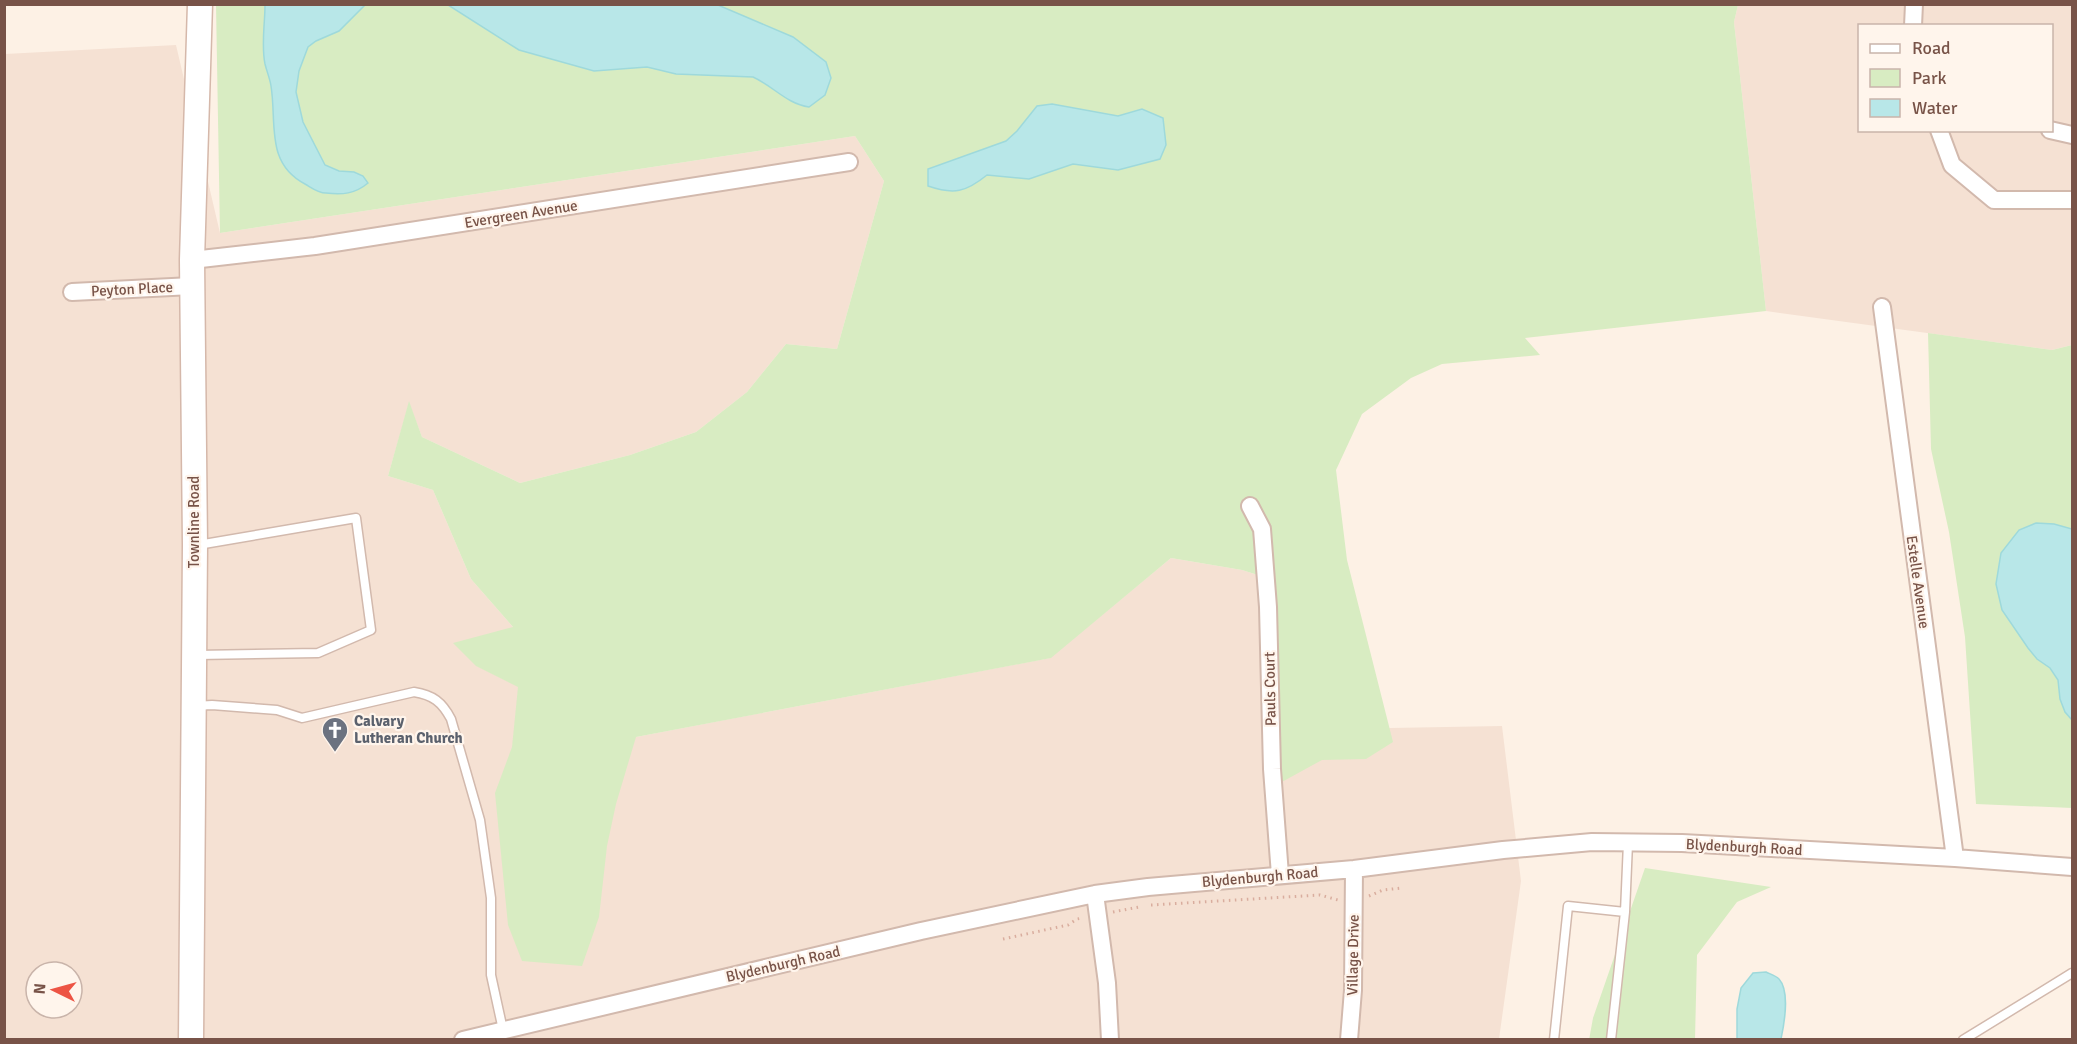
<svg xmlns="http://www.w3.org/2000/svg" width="2077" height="1044" viewBox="0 0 2077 1044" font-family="Signika,sans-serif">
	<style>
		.residential { fill: #f5e1d3; fill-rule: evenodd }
		.green { fill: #d8ecc2 }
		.water { fill: #b8e7e8; stroke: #9ed9db; stroke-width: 1.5 }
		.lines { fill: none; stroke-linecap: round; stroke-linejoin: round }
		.lane-casing { stroke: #d2b9ad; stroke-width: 11 }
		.street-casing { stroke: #d2b9ad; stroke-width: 20 }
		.secondary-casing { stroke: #d5b8aa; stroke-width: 27 }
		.path { stroke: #d9ad9e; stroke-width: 3; stroke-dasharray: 1.5 4.5; stroke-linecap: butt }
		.lane { stroke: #fff; stroke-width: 8 }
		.street { stroke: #fff; stroke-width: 16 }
		.secondary { stroke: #fff; stroke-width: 24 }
		.labels { text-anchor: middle; stroke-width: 4.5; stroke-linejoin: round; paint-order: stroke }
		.street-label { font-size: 15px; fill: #785348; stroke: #fff5ec }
		.worship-label { font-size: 15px; font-weight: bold; fill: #5b616d; stroke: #fff5ec; text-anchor: start }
	</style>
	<rect width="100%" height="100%" fill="#fdf1e5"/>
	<path class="residential" d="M1738 5H2072V345L2052 350 1766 311 1734 22ZM1860 26H2052V130H1860Z
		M176 45 220 233 855 136 884 181 837 349 786 344 747 392 696 432 630 455 520 483 422 437 409 403 388 476 433 490 471 579 513 627 636 737 1050 658 1171 558 1242 570 1274 580 1278 730 1502 726 1521 881 1499 1039 5 1040V54ZM36 972H72V1008H36Z"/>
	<path class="green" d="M216 5H1738L1734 22 1766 311 1525 338 1540 355 1442 364 1411 378 1362 414 1336 470 1347 560 1393 742 1366 759 1322 760 1280 783 1274 580 1242 570 1171 558 1051 658 636 737 616 804 607 846 599 917 582 966 522 961 508 925 495 793 512 747 518 687 476 666 453 643 513 627 471 579 433 490 388 476 409 401 422 437 520 483 630 455 696 432 747 392 786 344 837 349 884 181 855 136 220 233Z
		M1928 333 2052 350 2072 345V808L1976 804 1965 637 1949 532 1931 449Z
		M1645 868 1771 887 1737 902 1697 955 1695 1039 1589 1040 1593 1018Z"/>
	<path class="water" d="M265 5H365L339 31 316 41 308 47 299 71 296 92 303 122 325 165 339 171 354 172 363 176 368 183C355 194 342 195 326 193 318 193 312 188 305 184 265 163 277 123 271 86 270 79 267 72 265 64 261 45 265 24 265 5Z
		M448 5H718L793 37 826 62 831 78 825 95 809 107C787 104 773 86 753 77L676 74 647 67 594 71 519 50Z
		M1052 104 1118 116 1142 109 1163 118 1166 145 1160 159 1118 170 1073 164 1029 179 987 175C966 192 954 195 928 186V169L1006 141 1017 131 1037 106Z
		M2036 523 2054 524 2072 529V720L2065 712 2060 699 2058 680 2050 668 2037 659 2028 648 2002 610 1996 584 2001 553 2019 530Z
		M1766 972C1770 974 1776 976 1779 979 1790 991 1784 1025 1781 1039H1737V1009L1741 988 1753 973Z"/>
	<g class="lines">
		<g class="lane-casing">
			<path id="lane" d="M197 655 318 653 371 630 356 518 198 545
				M194 706 212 705 277 710 302 718 414 692C433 695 442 702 451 719L480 820 491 898V975L503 1030
				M1554 1040 1568 906 1625 912
				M1611 1040 1625 912 1628 843
				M1963 1040 2072 973"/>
		</g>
		<g class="street-casing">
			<path id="street" d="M1913 26 1914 4
				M1939 130 1952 165 1994 200H2072
				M2050 130 2072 135
				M192 260 315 246 849 162
				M72 292 192 286
				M1882 307 1955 858
				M1250 506 1262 529 1268 607 1272 769 1280 875
				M1095 894 1107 983 1110 1040
				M463 1040 921 931 1095 894 1148 887 1354 869 1503 850 1592 842 1682 843 1955 858 2072 867
				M1349 1040 1353 990 1354 869"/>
		</g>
		<g class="secondary-casing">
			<path id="secondary" d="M191 1040 195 545 192 260 200 4"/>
		</g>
		<path class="path" d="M1369 896 1383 890 1402 888
			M1151 905 1320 895 1338 900
			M1113 912 1139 907
			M1003 939 1068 925 1077 919 1083 918"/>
		<use href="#lane" class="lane"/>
		<use href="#street" class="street"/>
		<use href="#secondary" class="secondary"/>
	</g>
	<defs>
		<g id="church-pin" transform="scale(1.35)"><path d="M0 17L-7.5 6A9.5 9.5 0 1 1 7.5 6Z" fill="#6b7280" stroke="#fff5ec"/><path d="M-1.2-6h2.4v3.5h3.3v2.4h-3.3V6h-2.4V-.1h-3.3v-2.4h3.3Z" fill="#fff"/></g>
	</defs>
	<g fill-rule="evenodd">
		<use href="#church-pin" x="335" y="730"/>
	</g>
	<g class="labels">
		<g class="street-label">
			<text transform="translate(521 214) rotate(-9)" y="5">Evergreen Avenue</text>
			<text transform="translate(132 289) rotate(-3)" y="5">Peyton Place</text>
			<text transform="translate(194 522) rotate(-90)" y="5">Townline Road</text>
			<text transform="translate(1918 582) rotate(82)" y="5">Estelle Avenue</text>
			<text transform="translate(1270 689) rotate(-91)" y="5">Pauls Court</text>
			<text transform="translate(1744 847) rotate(3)" y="5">Blydenburgh Road</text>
			<text transform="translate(1260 877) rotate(-5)" y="5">Blydenburgh Road</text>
			<text transform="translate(1353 955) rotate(-89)" y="5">Village Drive</text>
			<text transform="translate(783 964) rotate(-13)" y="5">Blydenburgh Road</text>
		</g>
		<g class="worship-label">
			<text x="354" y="726">Calvary<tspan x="354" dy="17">Lutheran Church</tspan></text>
		</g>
	</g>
	<rect width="2077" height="1044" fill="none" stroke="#785348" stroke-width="12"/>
	<rect x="1858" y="24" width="195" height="108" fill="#fff5ec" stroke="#c9b4aa" stroke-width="1.5"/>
	<rect x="1870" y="44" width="30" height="9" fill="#ffffff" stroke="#c9b4aa" stroke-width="1.5"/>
	<text x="1912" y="54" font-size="18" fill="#785348">Road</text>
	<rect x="1870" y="69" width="30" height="18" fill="#d8ecc2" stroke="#c9b4aa" stroke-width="1.5"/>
	<text x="1912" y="84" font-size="18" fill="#785348">Park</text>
	<rect x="1870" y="99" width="30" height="18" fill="#b8e7e8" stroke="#c9b4aa" stroke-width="1.5"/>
	<text x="1912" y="114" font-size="18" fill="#785348">Water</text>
	<g transform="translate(54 990) rotate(275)"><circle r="28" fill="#fff5ec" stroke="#c9b4aa" stroke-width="1.5"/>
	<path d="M0-4.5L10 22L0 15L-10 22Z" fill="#ed5444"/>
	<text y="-9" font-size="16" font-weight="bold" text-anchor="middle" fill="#785348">N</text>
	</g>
</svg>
